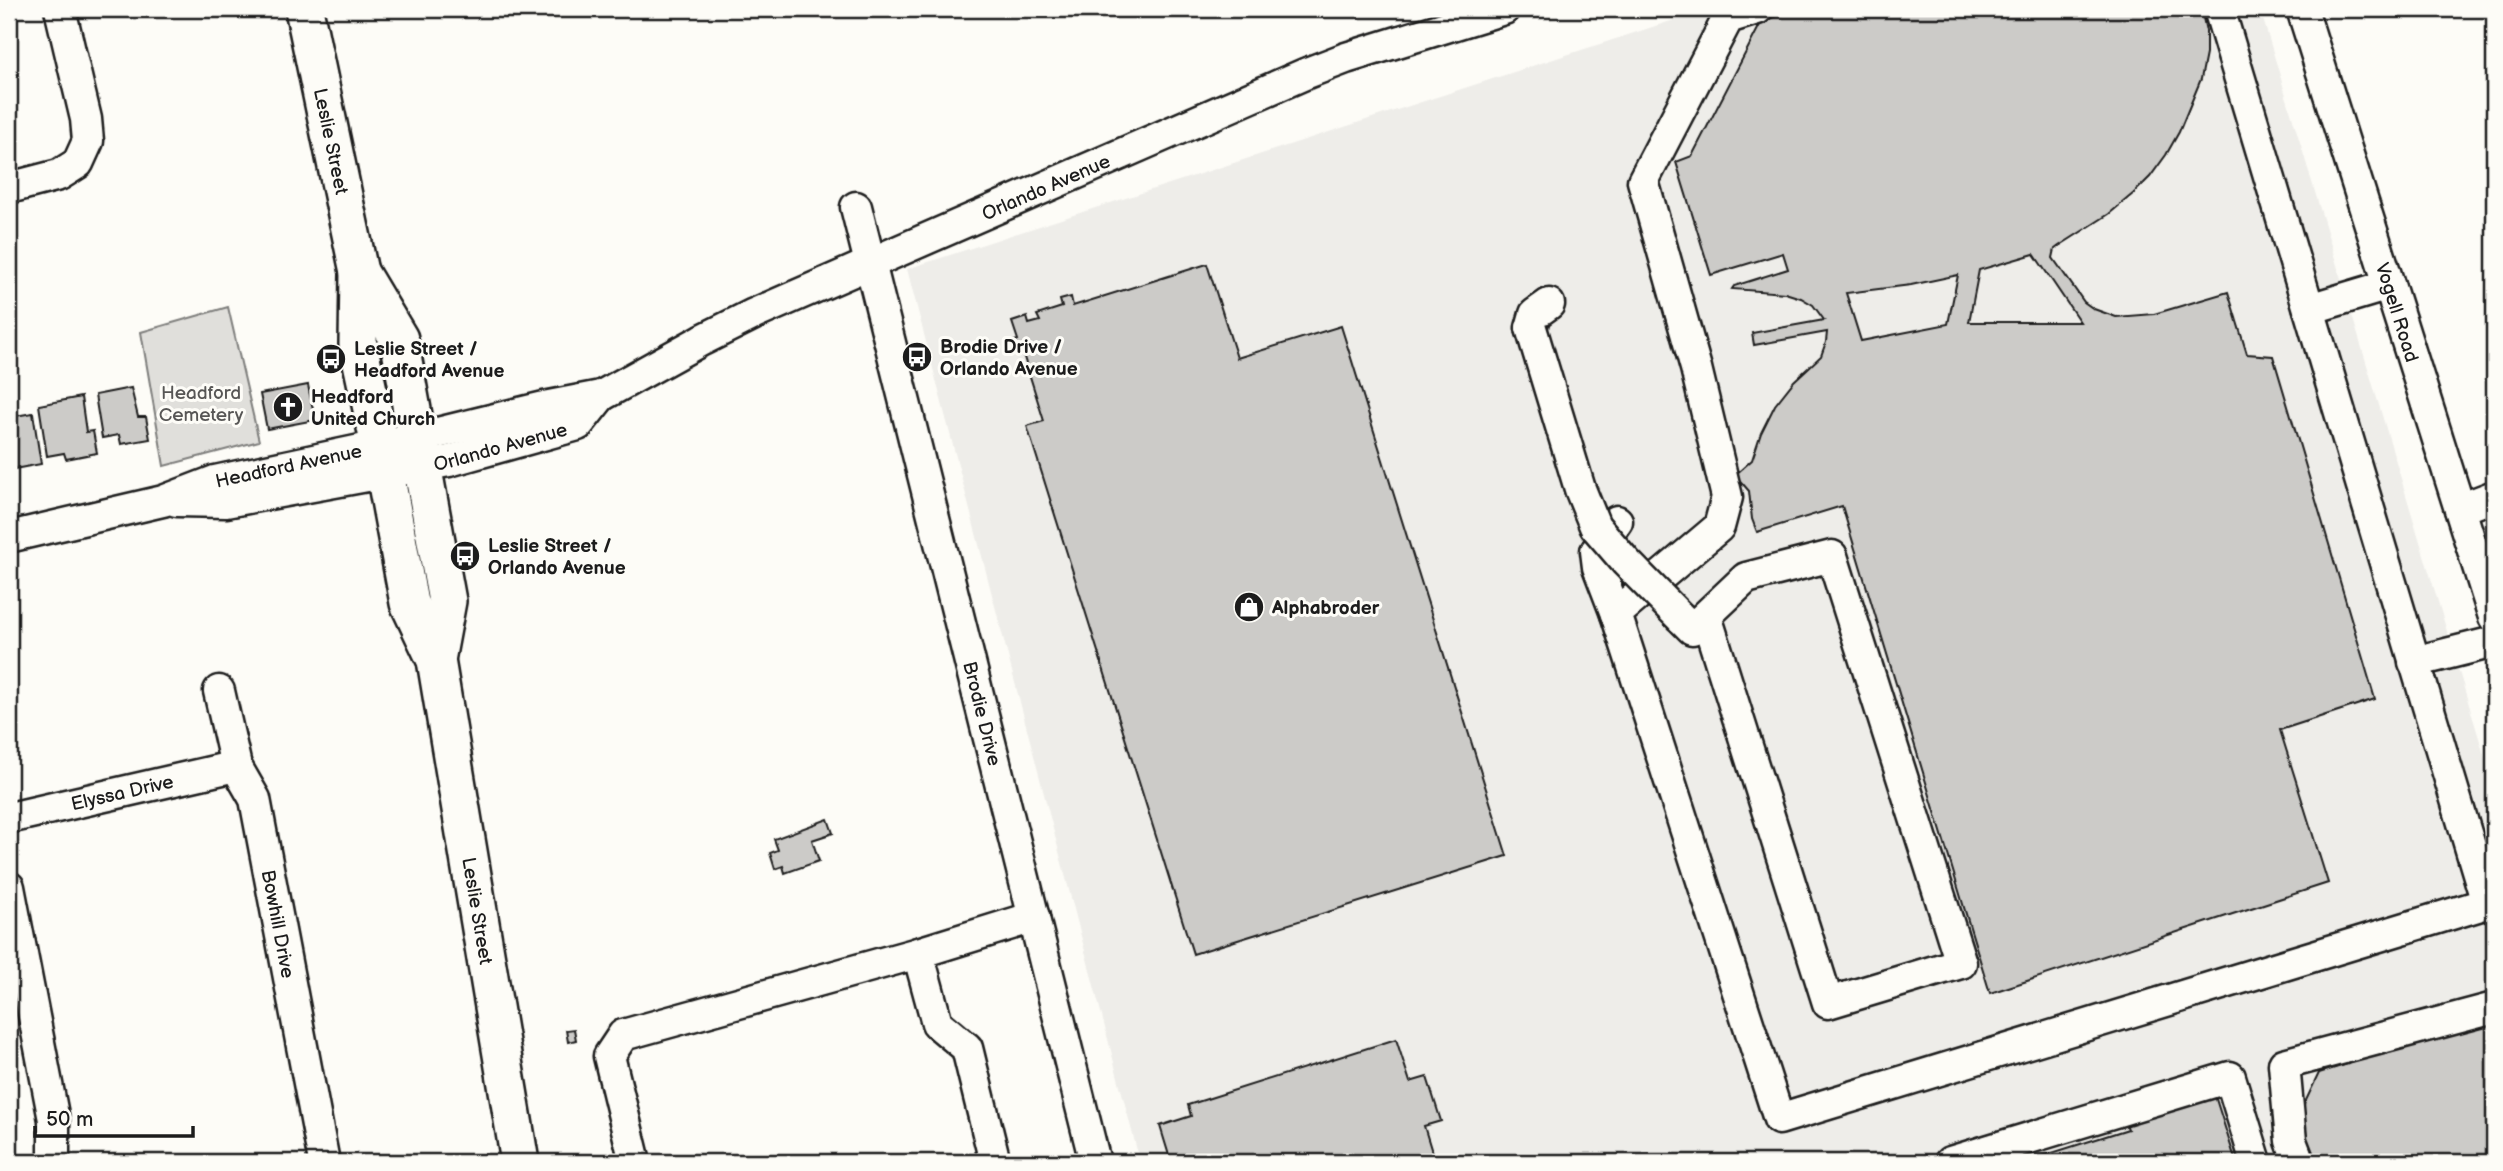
<svg xmlns="http://www.w3.org/2000/svg" width="2503" height="1171" viewBox="0 0 2503 1171" font-family="'Balsamiq Sans',sans-serif">
	<style>
		.built { fill: #eeede9 }
		.green { fill: #e0dfdb; stroke: #7e7e7c; stroke-width: 2 }
		.building { fill: #cccbc8; stroke: #1c1c1c; stroke-width: 2; fill-rule: evenodd }
		.lines { fill: none; stroke-linecap: round; stroke-linejoin: round }
		.minor-casing { stroke: #1c1c1c; stroke-width: 35 }
		.major-casing { stroke: #1c1c1c; stroke-width: 42 }
		.minor { stroke: #fdfcf7; stroke-width: 30 }
		.major { stroke: #fdfcf7; stroke-width: 37 }
		.minor-bridge-casing { stroke: #1c1c1c; stroke-width: 35; stroke-linecap: butt }
		.minor-bridge { stroke: #fdfcf7; stroke-width: 30 }
		.labels { text-anchor: middle; stroke-width: 6; stroke-linejoin: round; paint-order: stroke }
		.street-label { font-size: 19px; fill: #1c1c1c; stroke: #fdfcf7 }
		.poi-label { font-size: 19px; font-weight: bold; fill: #1c1c1c; stroke: #fdfcf7; text-anchor: start }
		.park-label { font-size: 19px; fill: #575655; stroke: #fdfcf7 }
	</style>
	<rect width="100%" height="100%" fill="#fdfcf7"/>
	<filter id="ink" filterUnits="userSpaceOnUse"><feTurbulence type="fractalNoise" baseFrequency=".0143" numOctaves="2"/><feDisplacementMap in="SourceGraphic" scale="14" xChannelSelector="R" yChannelSelector="G"/><feConvolveMatrix kernelMatrix="1 2 1 2 8 2 1 2 1" color-interpolation-filters="sRGB"/></filter>
	<g filter="url(#ink)">
		<path class="built" d="M1708 9H2260L2494 788V1162H1140L907 269Z"/>
		<path class="green" d="M228 307 259 441 164 466 141 332Z"/>
		<path class="building" d="M1800 9H2201L2206 31V54L2201 79 2179 132 2166 155 2150 177 2134 193 2109 214 2059 246 2055 249 2053 258 2084 302 2094 309 2116 317 2154 314 2228 292 2247 354 2273 356 2375 699 2280 730 2328 883 1990 993 1842 506 1757 532 1752 519 1749 491 1735 475 1752 460 1761 433 1775 405 1794 381 1821 356 1826 342 1827 332 1754 345 1752 333 1824 320 1813 305 1801 298 1785 293 1732 289 1734 286 1788 269 1783 253 1711 275 1676 162 1692 156 1762 21ZM2034 254 2080 322H1969L1979 270ZM1958 275 1948 324 1861 341 1846 293 1911 285Z
			M1207 264 1237 358 1341 326 1507 856 1193 954 1027 426 1044 421 1022 351 1015 353 1012 342 1018 340 1012 322 1027 317 1029 324 1040 321 1037 315 1062 307 1060 300 1071 297 1073 306Z
			M308 385 315 420 267 429 260 394Z
			M131 388 138 417H146L150 439 121 444 119 435 102 438 95 395Z
			M81 397 86 432 93 431 97 453 66 459 64 453 47 456 39 405Z
			M33 413 41 464 9 470V417Z
			M828 819 833 833 812 840 819 861 785 873 783 866 775 869 770 853 778 850 774 839Z
			M2494 1018V1162H2344L2312 1157 2299 1115 2319 1073Z
			M574 1029 576 1040 568 1042 566 1030Z
			M1396 1039 1410 1082 1427 1077 1441 1121 1424 1126 1435 1162H1171L1160 1126 1191 1116 1188 1105Z
			M2215 1096 2236 1162H2023L2128 1129 2126 1124Z"/>
		<g class="lines">
			<g class="minor-casing">
				<g id="minor">
					<path d="M1757 9 1728 18 1643 181 1696 368 1727 497 1719 527 1616 614 1779 1119 2494 901"/>
					<path d="M2219 9 2487 903"/>
					<path id="s1" d="M2302 9 2494 617"/>
					<path d="M9 188 59 175 78 163 88 141 86 119 60 9"/>
					<path id="s2" d="M856 207 1095 1162"/>
					<path d="M2309 309 2389 285"/>
					<path d="M1531 328 1535 314 1549 304"/>
					<path id="s3" d="M177 501 226 502 449 461 578 425 601 396"/>
					<path d="M2460 509 2494 496"/>
					<path id="s4" d="M9 537 163 501 215 481 417 438 544 407 601 396 702 340 754 314 1307 73 1346 58 1504 9"/>
					<path d="M1616 614 1598 567 1596 551 1617 521"/>
					<path d="M1681 618 1692 629 1746 578 1832 556 1961 963 1828 1003 1706 616"/>
					<path d="M2414 662 2494 642"/>
					<path id="s5" d="M219 691 236 766 255 799 324 1162"/>
					<path id="s6" d="M9 818 236 766"/>
					<path d="M9 887 54 1120V1162"/>
					<path d="M918 953 937 1023 967 1048 995 1162"/>
					<path d="M635 1162 609 1056 623 1035 918 953 1034 917"/>
					<path d="M1950 1162 2230 1077 2256 1162"/>
					<path d="M2299 1162 2291 1141 2284 1064 2494 1008"/>
				</g>
			</g>
			<g class="major-casing">
				<g id="major">
					<path id="s7" d="M304 9 359 272 358 344 380 446 409 603 436 660 520 1162"/>
					<path d="M359 272 399 339 447 601 436 660"/>
				</g>
			</g>
			<use href="#minor" class="minor"/>
			<use href="#major" class="major"/>
			<g class="minor-bridge-casing">
				<path id="minor-bridge" d="M1531 328 1580 489 1595 526 1626 562 1681 618"/>
			</g>
			<use href="#minor-bridge" class="minor-bridge"/>
		</g>
	</g>
	<defs>
		<g id="bus-disc" transform="scale(1.575)"><circle r="9.5" fill="#1c1c1c" stroke="#fdfcf7"/><path d="M-5-6H5V4H4V6H2V4H-2V6H-4V4H-5ZM-3.5-4V0h7V-4ZM-3.5 1.2v1.5H-2V1.2ZM2 1.2v1.5H3.5V1.2Z" fill="#fff"/></g>
		<g id="church-disc" transform="scale(1.575)"><circle r="9.5" fill="#1c1c1c" stroke="#fdfcf7"/><path d="M-1.2-6h2.4v3.5h3.3v2.4h-3.3V6h-2.4V-.1h-3.3v-2.4h3.3Z" fill="#fff"/></g>
		<g id="shop-disc" transform="scale(1.575)"><circle r="9.5" fill="#1c1c1c" stroke="#fdfcf7"/><path d="M-5-2.5h2.3a2.7 3.5 0 0 1 5.4 0H5L5.5 6h-11ZM-1.5-2.5h3a1.5 2.3 0 0 0-3 0Z" fill="#fff"/></g>
	</defs>
	<g fill-rule="evenodd">
		<use href="#bus-disc" x="917" y="357"/>
		<use href="#bus-disc" x="331" y="359"/>
		<use href="#church-disc" x="288" y="407"/>
		<use href="#bus-disc" x="465" y="556"/>
		<use href="#shop-disc" x="1249" y="607"/>
	</g>
	<g class="labels">
		<g class="street-label">
			<text dy="7" stroke="none"><textPath href="#s7" startOffset="135">Leslie Street</textPath></text>
			<text dy="7" stroke="none"><textPath href="#s4" startOffset="1101">Orlando Avenue</textPath></text>
			<text dy="7" stroke="none"><textPath href="#s1" startOffset="318">Vogell Road</textPath></text>
			<text dy="7" stroke="none"><textPath href="#s3" startOffset="329">Orlando Avenue</textPath></text>
			<text dy="7" stroke="none"><textPath href="#s4" startOffset="289">Headford Avenue</textPath></text>
			<text dy="7" stroke="none"><textPath href="#s2" startOffset="522">Brodie Drive</textPath></text>
			<text dy="7" stroke="none"><textPath href="#s6" startOffset="116">Elyssa Drive</textPath></text>
			<text dy="7" stroke="none"><textPath href="#s7" startOffset="922">Leslie Street</textPath></text>
			<text dy="7" stroke="none"><textPath href="#s5" startOffset="242">Bowhill Drive</textPath></text>
		</g>
		<g class="poi-label">
			<text x="940" y="353">Brodie Drive /<tspan x="940" dy="22">Orlando Avenue</tspan></text>
			<text x="354" y="355">Leslie Street /<tspan x="354" dy="22">Headford Avenue</tspan></text>
			<text x="311" y="403">Headford<tspan x="311" dy="22">United Church</tspan></text>
			<text x="488" y="552">Leslie Street /<tspan x="488" dy="22">Orlando Avenue</tspan></text>
			<text x="1272" y="614">Alphabroder</text>
		</g>
		<g class="park-label">
			<text x="201" y="399">Headford<tspan x="201" dy="22">Cemetery</tspan></text>
		</g>
	</g>
	<rect width="2503" height="1171" fill="none" stroke="#fdfcf7" stroke-width="35"/>
	<rect x="18" y="18" width="2468" height="1136" fill="none" stroke="#1c1c1c" stroke-width="2.5" filter="url(#ink)"/>
	<path d="M35 1126v10h158v-10" fill="none" stroke="#1c1c1c" stroke-width="3.5"/>
	<text x="46" y="1126" font-size="21" fill="#1c1c1c" stroke="#fdfcf7" stroke-width="5" paint-order="stroke">50 m</text>
</svg>
